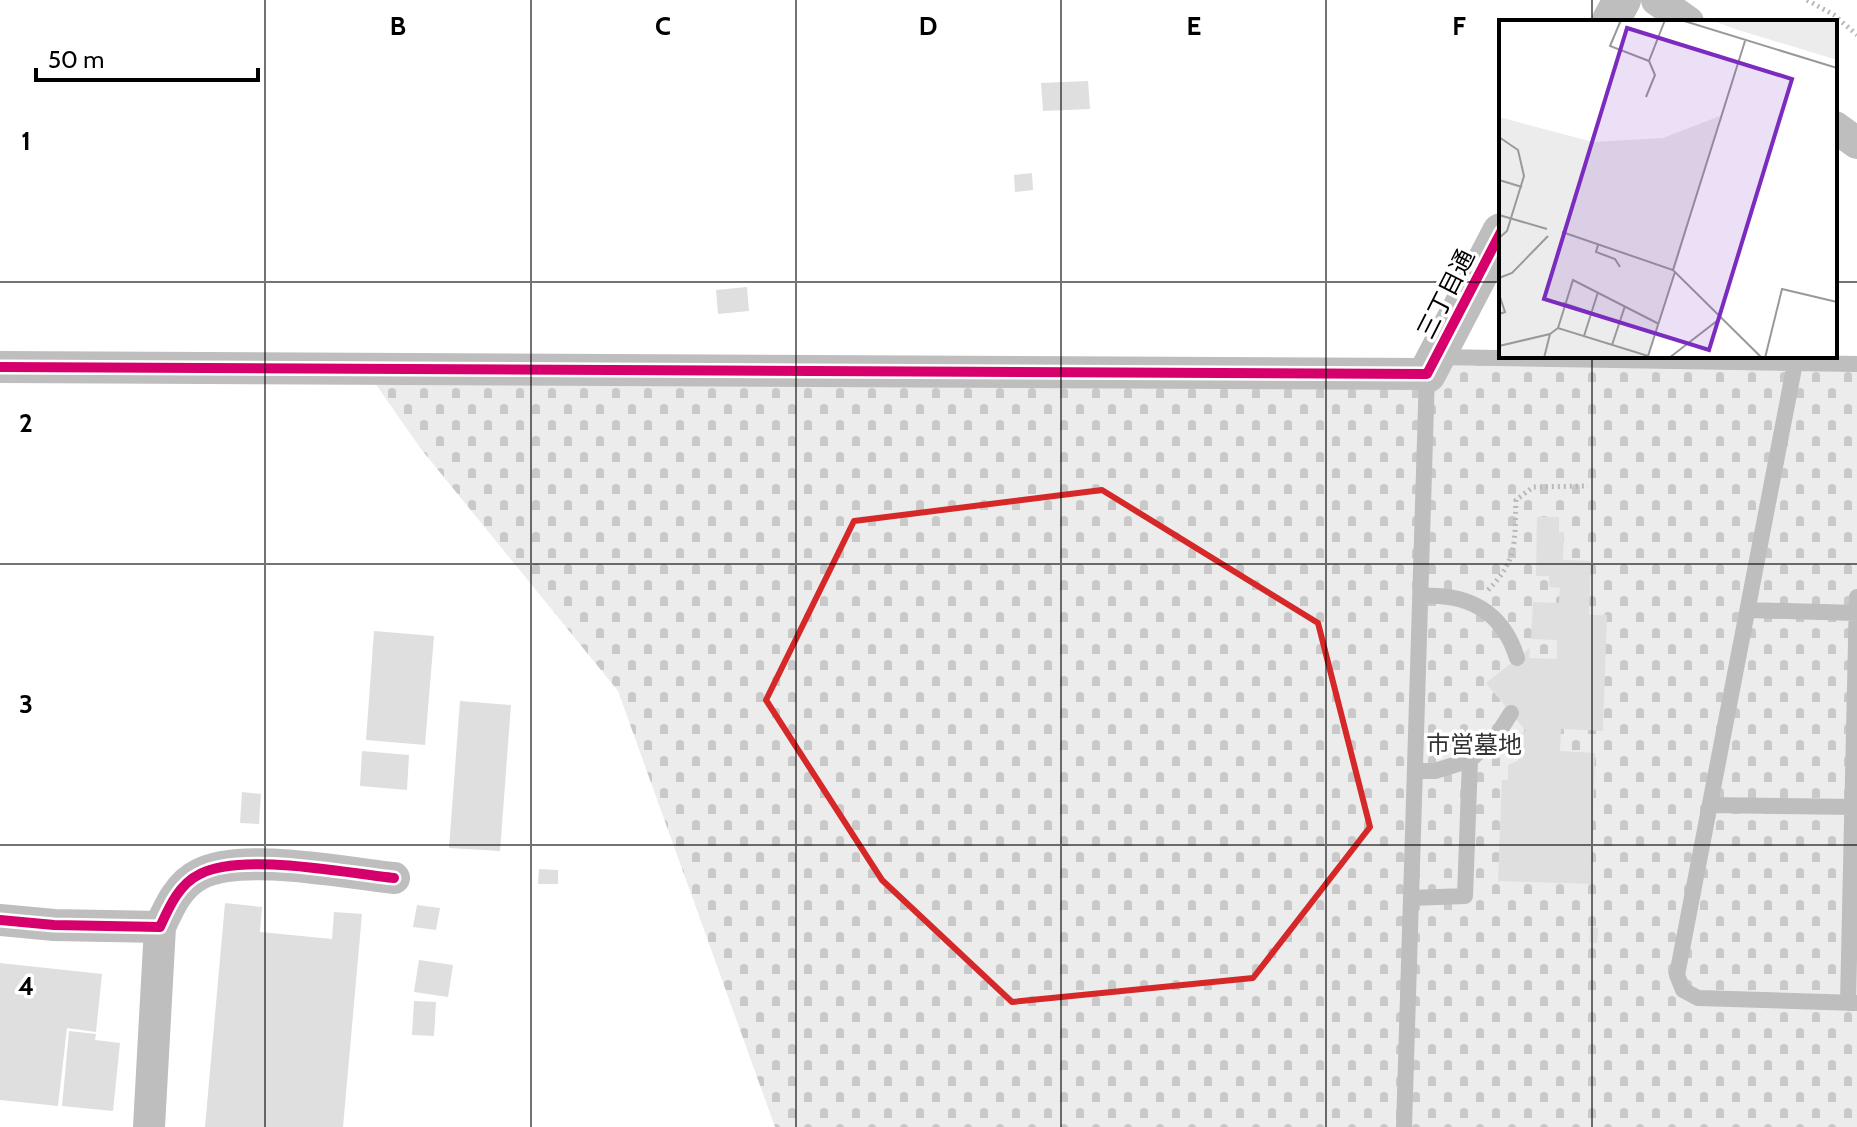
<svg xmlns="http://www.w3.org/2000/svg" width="1857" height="1127" viewBox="0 0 1857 1127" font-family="Cabin,'Noto Sans JP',sans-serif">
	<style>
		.cemetery { fill: url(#cemetery-stones) }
		.building { fill: #dfdfdf }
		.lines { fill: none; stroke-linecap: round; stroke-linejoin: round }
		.path { stroke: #b9b9b9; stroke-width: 5; stroke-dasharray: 2 4; stroke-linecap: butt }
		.service { stroke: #bebebe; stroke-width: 16 }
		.minor { stroke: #bebebe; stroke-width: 32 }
		.tertiary { stroke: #bebebe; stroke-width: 38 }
		.cycleway-casing { stroke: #fff; stroke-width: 15 }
		.cycleway { stroke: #d6006c; stroke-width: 10 }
		.marked { fill: none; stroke: #d62828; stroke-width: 6; stroke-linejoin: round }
		.grid { fill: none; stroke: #000; stroke-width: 2; stroke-opacity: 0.55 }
		.labels { text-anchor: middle; stroke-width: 7; stroke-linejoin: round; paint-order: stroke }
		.street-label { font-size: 24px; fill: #000; stroke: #fff }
		.park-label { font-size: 24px; fill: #333; stroke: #fff }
		.inset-road { fill: none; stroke: #999; stroke-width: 2 }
		.view { fill: #7b2cbf; fill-opacity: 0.15; stroke: #7b2cbf; stroke-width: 4 }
		.inset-edge { fill: none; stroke: #000; stroke-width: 4 }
		.grid-label { font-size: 26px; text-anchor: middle; font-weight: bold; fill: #000; stroke: #fff; stroke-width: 7; stroke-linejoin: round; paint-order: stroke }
	</style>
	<defs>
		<pattern id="cemetery-stones" width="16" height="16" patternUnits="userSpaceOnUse" patternTransform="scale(2)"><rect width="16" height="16" fill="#ececec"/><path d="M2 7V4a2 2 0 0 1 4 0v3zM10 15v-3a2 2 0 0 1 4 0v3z" fill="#c9c9c9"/></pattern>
	</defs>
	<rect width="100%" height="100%" fill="#fff"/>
	<path class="cemetery" d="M1857 359V1127H775L618 691 421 449 370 376Z"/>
	<path class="building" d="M1088 81 1090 109 1043 111 1041 83Z
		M1032 173 1033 190 1015 192 1014 175Z
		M747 287 749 311 718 314 716 290Z
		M1537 517H1559V532H1564L1563 560 1591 561 1589 615H1607L1603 731 1561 729 1560 751 1595 753 1591 884 1498 881 1502 780H1508V765L1518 761 1520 734 1526 731 1486 683 1530 648 1529 658 1557 659V640L1531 639 1533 602 1559 603 1560 588 1549 587V576H1536Z
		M374 631 434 636 425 745 366 740Z
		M460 701 511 705 500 851 449 848Z
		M362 751 409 755 407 790 360 786Z
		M242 792 261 794 259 824 240 823Z
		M539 869 558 870V884H538Z
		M225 903 262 907 260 932 332 939 334 912 362 914 343 1127H205Z
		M417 905 440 908 436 930 413 927Z
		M1590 927 1598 928 1597 943 1589 942Z
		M419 960 453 965 448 997 414 992Z
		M0 963 102 974 96 1032 67 1028 58 1106 0 1100Z
		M414 1001 436 1002 434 1036 412 1035Z
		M69 1031 96 1034 95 1040 120 1043 113 1111 62 1106Z"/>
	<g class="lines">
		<path class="path" d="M1807 0 1834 15 1857 35
			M1488 590C1519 559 1514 541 1516 500L1533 487 1588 486"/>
		<path class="service" d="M1438 357 1857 364
			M1795 363 1677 975 1683 990 1698 998 1857 1003
			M1421 596C1468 593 1503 612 1517 658
			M1748 610 1857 613
			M1415 771H1435L1470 760
			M1710 805 1857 807
			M1411 898 1465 896 1470 760 1497 735 1511 713
			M1848 1003 1857 597
			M1404 1127 1427 374"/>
		<path class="minor" d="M1657 0 1688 22
			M1835 127 1857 143
			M0 367 1427 374
			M0 920 54 925 160 927C169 907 179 884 200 874 241 852 346 873 394 878
			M149 1127 160 927"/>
		<path class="tertiary" d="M1610 22 1622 0
			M1427 374 1501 232"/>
		<g class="cycleway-casing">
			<path id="cycleway" d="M0 367 1427 374 1501 232
				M0 920 54 925 160 927C169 907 179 884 200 874 241 852 346 873 394 878"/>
		</g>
		<use href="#cycleway" class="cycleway"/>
	</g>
	<path class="marked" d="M1102 490 1318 623 1370 827 1253 978 1012 1002 882 880 766 700 854 521Z"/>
	<path class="grid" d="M265 0V1127M531 0V1127M796 0V1127M1061 0V1127M1326 0V1127M1592 0V22M0 282H1501M1835 282H1857M1592 356V1127M0 564H1857M0 845H1857"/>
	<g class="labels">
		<g class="street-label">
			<text transform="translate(1446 294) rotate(-63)" y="8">三丁目通</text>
		</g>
		<g class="park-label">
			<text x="1474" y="753">市営墓地</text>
		</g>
	</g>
	<g transform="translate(1499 20)">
		<rect width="338" height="338" fill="#fff"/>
		<path d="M212 0H338V40L239 10Z" fill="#ececec"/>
		<path d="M221 96 150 338H0V97L94 122 164 118Z" fill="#ececec"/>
		<path class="inset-road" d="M122 0 111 26 150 41M182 0 338 48M147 77 156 55 150 41 166 0M0 117 19 130 25 156 8 211 0 218M0 160 23 167M0 195 48 209M63 212 174 250 263 338M99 225 97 232 116 239 121 247M174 250 246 21M0 258 13 253 49 216M0 274 6 292 0 294M64 283 156 314M59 308 74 260 160 304M85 316 99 272M113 325 126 286M0 326 51 314M45 338 51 314 59 308 149 336 176 252M170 338 223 297M266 338 283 269 338 282"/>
		<path class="view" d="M128 8 293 59 210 330 45 279Z"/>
		<rect width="338" height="338" class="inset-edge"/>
	</g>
	<g class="grid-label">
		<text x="398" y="35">B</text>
		<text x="663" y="35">C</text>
		<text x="928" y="35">D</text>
		<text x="1194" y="35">E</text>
		<text x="1459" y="35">F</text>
		<text x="26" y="150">1</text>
		<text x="26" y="432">2</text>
		<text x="26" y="713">3</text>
		<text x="26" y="995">4</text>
	</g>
	<path d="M36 68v12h222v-12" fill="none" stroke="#000000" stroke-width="4"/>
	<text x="48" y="68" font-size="24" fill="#000000" stroke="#ffffff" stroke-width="6" paint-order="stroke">50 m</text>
</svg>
